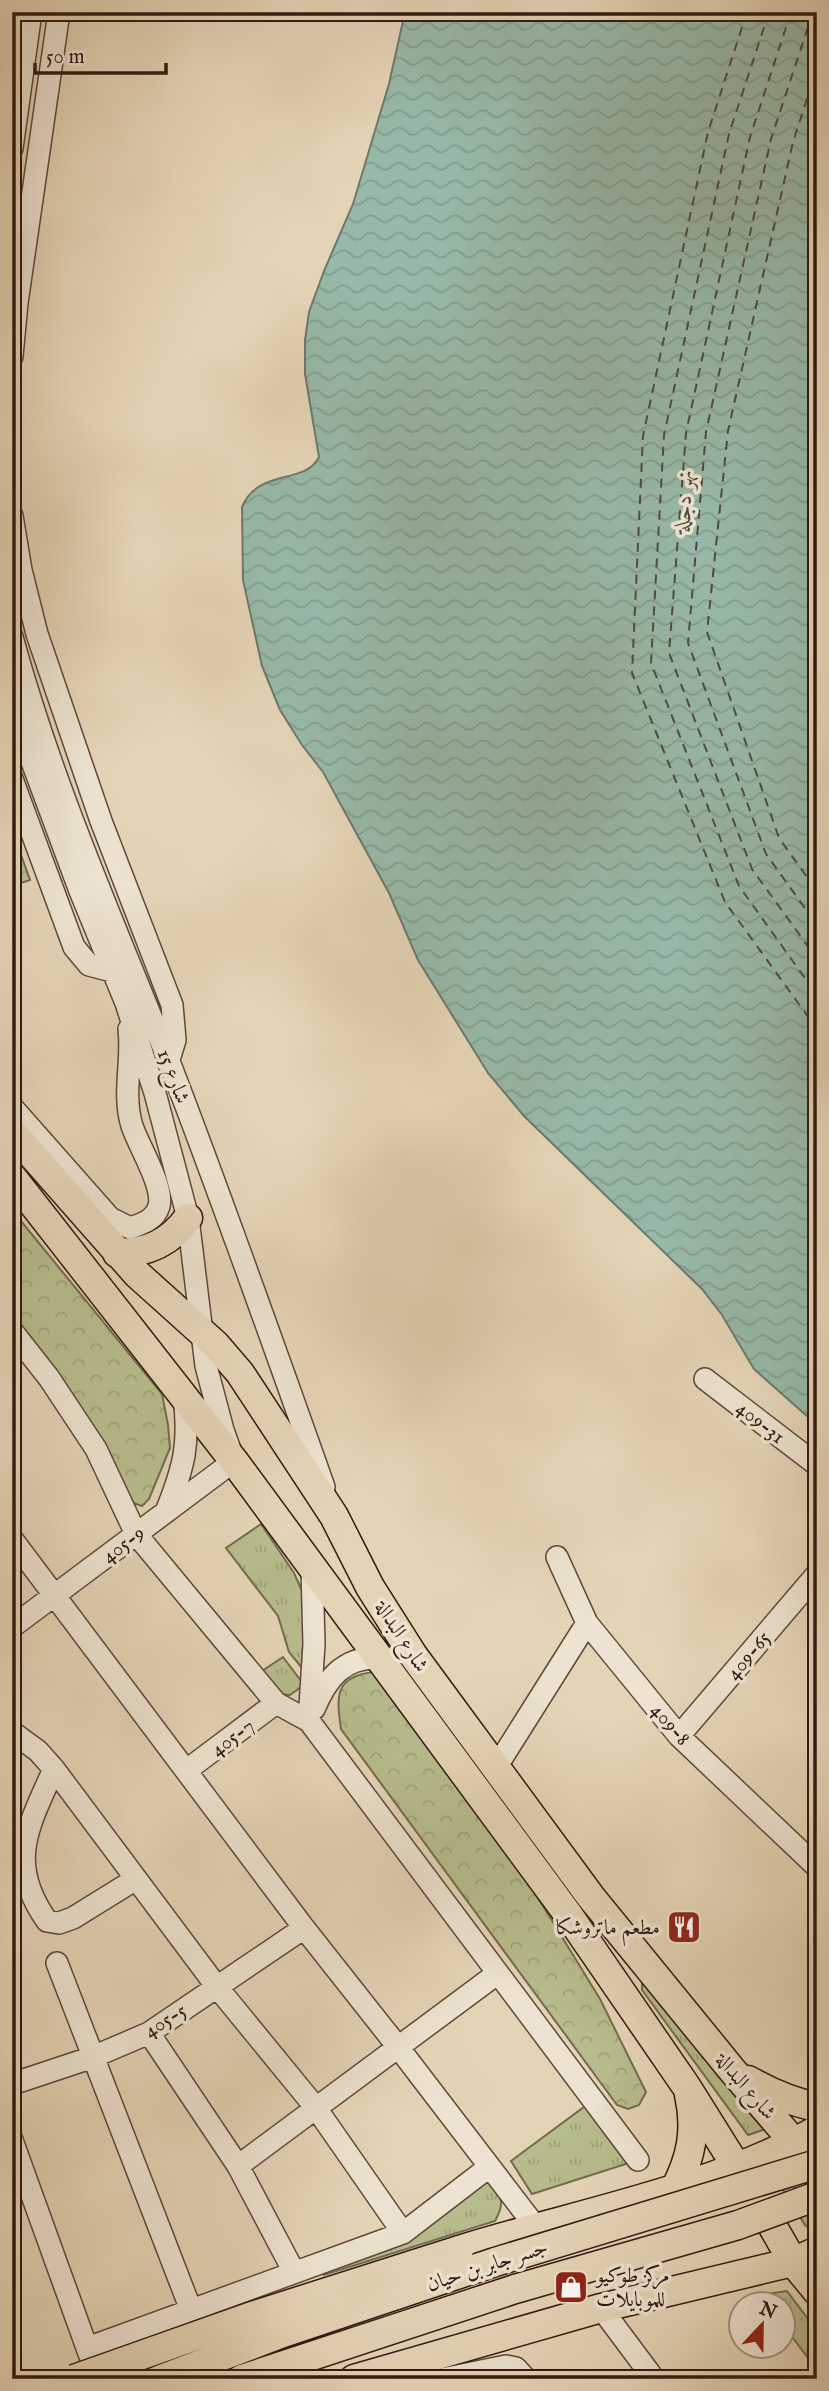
<svg xmlns="http://www.w3.org/2000/svg" width="829" height="2391" viewBox="0 0 829 2391" font-family="'IM FELL English',Amiri,serif">
	<style>
		.grass { fill: url(#grass-tufts); stroke: #746b4f; stroke-width: 2 }
		.forest { fill: url(#forest-crowns); stroke: #746b4f; stroke-width: 2 }
		.water { fill: url(#water-waves); stroke: #6e796c; stroke-width: 2 }
		.lines { fill: none; stroke-linecap: round; stroke-linejoin: round }
		.ferry { stroke: #4f4a3f; stroke-width: 2; stroke-dasharray: 9 7; stroke-linecap: butt }
		.minor-casing { stroke: #5d483b; stroke-width: 24 }
		.major-casing { stroke: #301a12; stroke-width: 31 }
		.minor { stroke: #ede3d0; stroke-width: 21 }
		.major { stroke: #e4d4b6; stroke-width: 28 }
		.major-bridge-casing { stroke: #301a12; stroke-width: 31; stroke-linecap: butt }
		.major-bridge { stroke: #e4d4b6; stroke-width: 28 }
		.labels { text-anchor: middle; stroke-width: 7; stroke-linejoin: round; paint-order: stroke }
		.street-label { font-size: 21px; fill: #301a12; stroke: #ede3d0 }
		.poi-label { font-size: 21px; fill: #301a12; stroke: #ede3d0; text-anchor: end }
		.water-label { font-size: 23px; font-style: italic; fill: #4f4a3f; stroke: #ede3d0 }
	</style>
	<defs>
		<pattern id="grass-tufts" width="24" height="20" patternUnits="userSpaceOnUse" patternTransform="scale(1.75)"><rect width="24" height="20" fill="#b7bc8c"/><path d="M3 7l-1-3M5 7V3M7 7l1-3M15 17l-1-3M17 17v-4M19 17l1-3" fill="none" stroke="#9ea178"/></pattern>
		<pattern id="forest-crowns" width="20" height="18" patternUnits="userSpaceOnUse" patternTransform="scale(1.75)"><rect width="20" height="18" fill="#b7bc8c"/><path d="M2 6a3 3 0 1 1 6 0M12 15a3 3 0 1 1 6 0" fill="none" stroke="#9ea178"/></pattern>
		<pattern id="water-waves" width="16" height="10" patternUnits="userSpaceOnUse" patternTransform="scale(1.75)"><rect width="16" height="10" fill="#97b9a8"/><path d="M0 5q4-4 8 0t8 0" fill="none" stroke="#829e90"/></pattern>
	</defs>
	<rect width="100%" height="100%" fill="#e4d4b6"/>
	<filter id="stains"><feTurbulence type="fractalNoise" baseFrequency=".00286" numOctaves="4"/><feColorMatrix values="0 0 0 0 .2 0 0 0 0 .09 0 0 0 0 .02 0 0 0 .5 -.17"/></filter>
	<radialGradient id="worn" r=".72"><stop offset=".6" stop-color="#630" stop-opacity="0"/><stop offset="1" stop-color="#630" stop-opacity=".3"/></radialGradient>
	<path class="grass" d="M261 1524 294 1573 305 1597 302 1668 289 1652 278 1616 226 1548Z
		M283 1657 304 1685 290 1695 277 1694 259 1673Z
		M642 1982H645L766 2129 748 2135 642 1990Z
		M588 2104 629 2163 532 2194 511 2161Z
		M783 2173 817 2214 815 2227 809 2228 805 2225 775 2177Z
		M486 2179C500 2196 507 2200 495 2221L324 2275 323 2267Z
		M787 2291 817 2331V2370L784 2326V2304L766 2303 760 2295Z"/>
	<path class="forest" d="M12 830 30 880 12 886Z
		M12 1210 162 1394 168 1425 170 1448 149 1499 142 1506 133 1503 41 1357 12 1319Z
		M374 1672 524 1875 600 1999 646 2092 639 2105 628 2109 617 2105 341 1729C336 1696 335 1676 374 1672Z"/>
	<path class="water" d="M405 12H817V1425L754 1369 722 1315 702 1289 524 1116 488 1073 418 960 389 893 323 772 302 745 280 710 262 666 243 580 242 507C258 468 306 485 319 457L305 374V340L309 312 324 271 353 204 389 84Z"/>
	<g class="lines">
		<path class="ferry" d="M747 12 708 132 643 436 632 673 725 902 817 1029
			M769 12 729 134 664 435 651 663 739 886 817 995
			M791 12 750 137 686 433 669 653 752 869 817 959
			M813 12 771 139 706 432 688 643 766 854 817 925
			M817 68 793 142 728 431 707 632 779 838 817 891"/>
		<g class="minor-casing">
			<path id="minor" d="M12 148 31 12
				M12 356 17 303 59 12
				M12 516 21 570 37 634 101 821 172 1005 175 1040 168 1063
				M12 637C52 784 114 923 170 1064 224 1204 274 1346 324 1487
				M12 708 80 891 126 1003 155 1093 188 1218 206 1366 223 1430 234 1461 12 1627
				M12 779 74 947 89 965 112 971
				M12 1107 110 1218 130 1228C142 1224 155 1220 159 1206 164 1186 139 1147 132 1126 122 1094 133 1061 129 1029
				M12 1331 49 1378 96 1449 136 1534 276 1703 309 1721 638 2160
				M705 1379 817 1465
				M166 1512C184 1467 190 1444 184 1396
				M12 1539 304 1928 398 2047 535 2226
				M557 1557 587 1623 679 1736 817 1867
				M314 1709C327 1678 344 1656 380 1658
				M309 1721 314 1644 312 1569
				M12 1732 38 1751 54 1769 217 1987 316 2108 403 2233
				M679 1736 817 1574
				M54 1769C28 1827 6 1863 47 1921L59 1923 73 1918 136 1879
				M495 1769 587 1623
				M187 1770 276 1703
				M57 1963 191 2310
				M149 2033 238 2166 294 2272
				M12 2084 93 2057 149 2033 304 1928
				M12 2140 91 2359
				M238 2166 498 1973
				M601 2308 654 2379
				M87 2348 403 2233 489 2167
				M442 2379 506 2366 516 2368 526 2379"/>
		</g>
		<g class="major-casing">
			<path id="major" d="M12 1132 137 1274 216 1345 240 1373 334 1516 370 1587 413 1655 591 1897 732 2070 804 2154
				M12 1177 234 1461 567 1913 686 2086 743 2177
				M117 1253C147 1253 170 1243 188 1218
				M748 2080C771 2093 791 2102 817 2107
				M675 2189C691 2158 697 2130 689 2095
				M773 2227 793 2262 817 2291
				M459 2250C578 2213 706 2191 817 2130
				M354 2379 601 2308 793 2262 817 2251"/>
		</g>
		<use href="#minor" class="minor"/>
		<use href="#major" class="major"/>
		<g class="major-bridge-casing">
			<path id="major-bridge" d="M74 2379 255 2315 459 2250
				M161 2379 283 2333 495 2262 817 2164
				M242 2379 515 2289 738 2225 817 2196"/>
		</g>
		<use href="#major-bridge" class="major-bridge"/>
	</g>
	<defs>
		<g id="restaurant-square" transform="scale(1.75)"><rect x="-9" y="-9" width="18" height="18" rx="4" fill="#8f2418" stroke="#ede3d0"/><path d="M-5-6h1v4h1v-4h1v4h1v-4h1v5L-1.5 .5V6h-2V.5L-5-1ZM5-6V6H3V1.5H1.5Q1.5-4 5-6Z" fill="#fff"/></g>
		<g id="shop-square" transform="scale(1.75)"><rect x="-9" y="-9" width="18" height="18" rx="4" fill="#8f2418" stroke="#ede3d0"/><path d="M-5-2.5h2.3a2.7 3.5 0 0 1 5.4 0H5L5.5 6h-11ZM-1.5-2.5h3a1.5 2.3 0 0 0-3 0Z" fill="#fff"/></g>
	</defs>
	<g fill-rule="evenodd">
		<use href="#restaurant-square" x="684" y="1927"/>
		<use href="#shop-square" x="571" y="2287"/>
	</g>
	<g class="labels">
		<g class="street-label">
			<text transform="translate(174 1076) rotate(69)" y="7">شارع 15</text>
			<text transform="translate(761 1422) rotate(38)" y="7">409-31</text>
			<text transform="translate(123 1544) rotate(-37)" y="7">405-9</text>
			<text transform="translate(402 1636) rotate(57)" y="7">شارع البدالة</text>
			<text transform="translate(748 1655) rotate(-50)" y="7">409-65</text>
			<text transform="translate(671 1724) rotate(49)" y="7">409-8</text>
			<text transform="translate(232 1737) rotate(-37)" y="7">405-7</text>
			<text transform="translate(165 2020) rotate(-32)" y="7">405-5</text>
			<text transform="translate(746 2086) rotate(49)" y="7">شارع البدالة</text>
			<text transform="translate(487 2265) rotate(-18)" y="7">جسر جابر بن حيان</text>
		</g>
		<g class="poi-label">
			<text x="660" y="1934">مطعم ماتروشكا</text>
			<text x="596" y="2282" text-anchor="start">مركز طوكيو<tspan x="596" dy="24">للموبايلات</tspan></text>
		</g>
		<g class="water-label">
			<text transform="translate(683 501) rotate(-88)" y="8">نهر دجلة</text>
		</g>
	</g>
	<rect width="829" height="2391" fill="none" stroke="#e4d4b6" stroke-width="42"/>
	<rect x="14" y="14" width="801" height="2363" fill="none" stroke="#301a12" stroke-width="3.5"/>
	<rect x="21" y="21" width="787" height="2349" fill="none" stroke="#301a12" stroke-width="2"/>
	<g transform="translate(762 2325) rotate(22)"><circle r="33" fill="#ede3d0" stroke="#a19384" stroke-width="2"/>
	<path d="M0-5L12 26L0 18L-12 26Z" fill="#8f2418"/>
	<text y="-10" font-size="19" font-weight="bold" text-anchor="middle" fill="#301a12">N</text>
	</g>
	<path d="M35 63v10h131v-10" fill="none" stroke="#301a12" stroke-width="3.5"/>
	<text x="46" y="63" font-size="21" fill="#301a12" stroke="#ede3d0" stroke-width="5" paint-order="stroke">50 m</text>
	<rect width="100%" height="100%" filter="url(#stains)"/>
	<rect width="100%" height="100%" fill="url(#worn)"/>
</svg>
